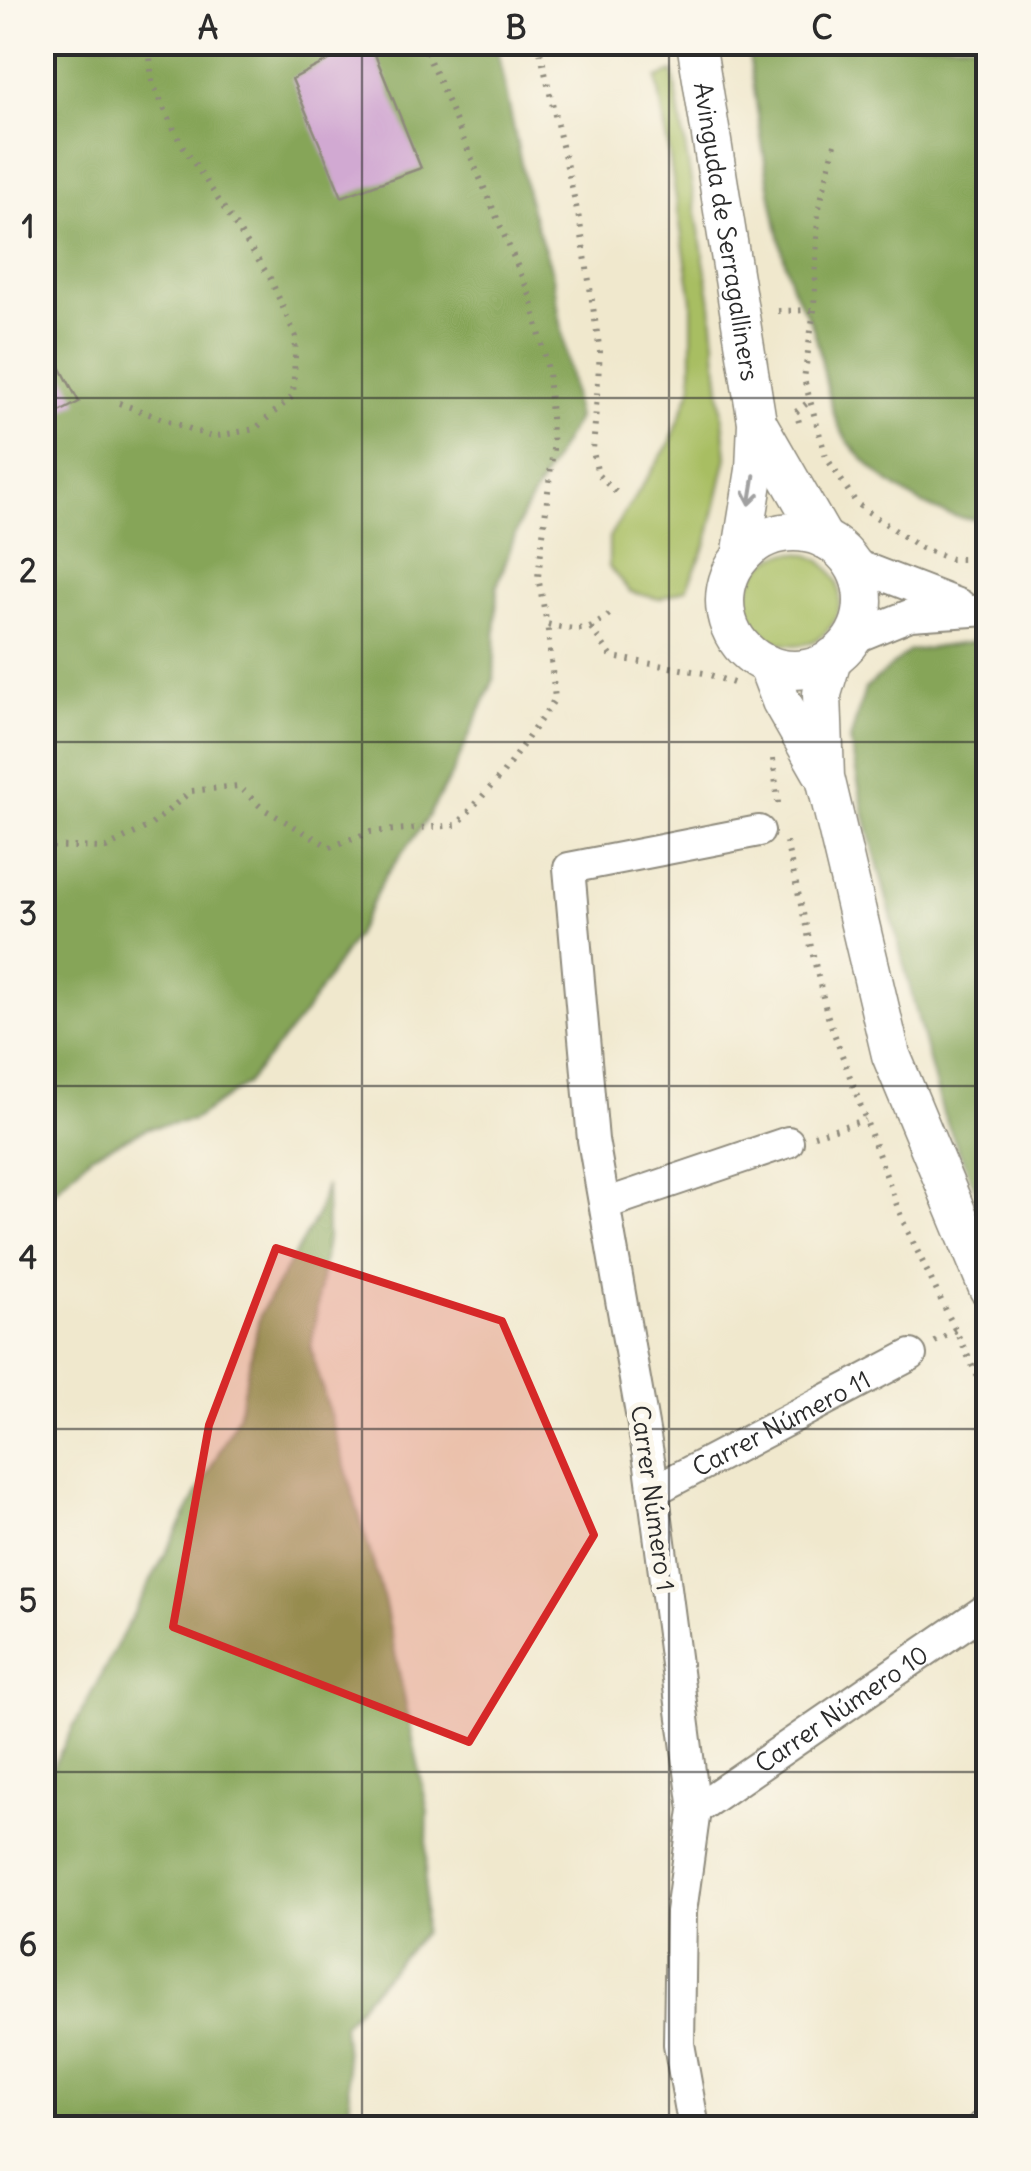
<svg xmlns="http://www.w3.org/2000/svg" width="1031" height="2171" viewBox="0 0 1031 2171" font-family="Delius,sans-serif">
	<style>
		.green { fill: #a8be62; stroke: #6a7446; stroke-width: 2.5 }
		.forest { fill: #86a558; stroke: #586842; stroke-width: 2.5 }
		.building { fill: #d1a9d2 }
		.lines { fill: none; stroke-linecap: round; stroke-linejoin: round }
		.minor-casing { stroke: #8e8a7c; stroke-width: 34 }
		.tertiary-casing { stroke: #8e8a7c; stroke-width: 41 }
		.path { stroke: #8e8a7c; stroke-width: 6; stroke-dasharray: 2.5 8; stroke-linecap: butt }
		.minor { stroke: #fff; stroke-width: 30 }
		.tertiary { stroke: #fff; stroke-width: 38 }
		.oneway { stroke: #a0a0a0 }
		.marked { fill: #d62828; fill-opacity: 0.2; stroke: #d62828; stroke-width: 8; stroke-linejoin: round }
		.grid { fill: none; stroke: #2b2b2b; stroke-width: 2.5; stroke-opacity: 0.55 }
		.labels { text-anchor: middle; stroke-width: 10; stroke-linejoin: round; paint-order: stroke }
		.street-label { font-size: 25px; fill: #2b2b2b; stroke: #fbf7ec }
		.neatline { fill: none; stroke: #2b2b2b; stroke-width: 4 }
		.grid-label { font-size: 32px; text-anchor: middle; font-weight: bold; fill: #2b2b2b }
	</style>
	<rect width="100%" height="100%" fill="#fbf7ec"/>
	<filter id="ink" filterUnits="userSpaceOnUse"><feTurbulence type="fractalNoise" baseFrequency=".01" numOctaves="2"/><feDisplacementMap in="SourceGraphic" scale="20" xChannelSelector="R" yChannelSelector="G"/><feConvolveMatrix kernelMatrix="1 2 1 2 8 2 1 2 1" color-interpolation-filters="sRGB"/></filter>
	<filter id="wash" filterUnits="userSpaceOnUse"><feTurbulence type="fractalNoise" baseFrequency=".0048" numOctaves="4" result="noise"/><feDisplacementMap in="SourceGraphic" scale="40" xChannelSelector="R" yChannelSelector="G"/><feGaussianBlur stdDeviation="2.25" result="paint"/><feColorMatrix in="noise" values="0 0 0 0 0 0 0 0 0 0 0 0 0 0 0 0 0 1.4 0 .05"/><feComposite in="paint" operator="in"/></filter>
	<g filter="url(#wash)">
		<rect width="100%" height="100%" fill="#f0e8cd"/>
		<path class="green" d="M673 72 711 303 727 457 707 543 686 589 659 599 630 592 609 567V537L671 441 692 386V300L657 78Z
			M748 599a46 46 0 1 1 92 0a46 46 0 1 1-92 0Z"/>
		<path class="forest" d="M43 43H496L530 207 552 271 577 418 522 516 497 586 494 679 454 770 425 822 384 878 356 935 304 1014 246 1084 193 1120 148 1128 91 1155 43 1202Z
			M747 43H988V519C937 524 877 480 847 440 825 409 826 366 814 331 809 314 796 300 791 283 768 205 760 122 747 43Z
			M981 641H988V1219L943 1114 863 808 850 740 865 689 909 651Z
			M326 1185 327 1238 311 1349 384 1600 428 1812 424 1932 343 2024 352 2128H43V1785L238 1416 260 1314 317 1215Z"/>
		<g id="blocks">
			<path class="building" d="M364 42H370L421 168 342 197 292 79Z
				M42 333 79 402 44 420 42 417Z"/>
		</g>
	</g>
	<g filter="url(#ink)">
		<use href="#blocks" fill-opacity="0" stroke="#8e8a7c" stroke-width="2.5"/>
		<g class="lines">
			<g class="minor-casing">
				<g id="minor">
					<path d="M851 563 960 605"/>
					<path d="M851 639 910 615 988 610"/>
					<path d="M605 1204 788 1142"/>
					<path id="s1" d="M653 1491 911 1355"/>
					<path id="s2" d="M695 1810 988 1608"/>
					<path d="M694 2128 679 2044 681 1912 695 1810 650 1465 593 1140 569 868 759 831"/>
					<path d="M981 2128 988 2122"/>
				</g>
			</g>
			<g class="tertiary-casing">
				<g id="tertiary">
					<path id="s3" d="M696 42 757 422 755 470 741 557"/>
					<path d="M758 424 824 539"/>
					<circle cx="794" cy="601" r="69"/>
					<path d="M833 657 822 694 825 777 891 1055 988 1288"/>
					<path d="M767 664 781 701 821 771"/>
				</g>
			</g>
			<path class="path" d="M422 42 531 298 548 370 553 449 538 577 547 624C576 631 592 633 613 610
				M538 42 580 223 600 352 593 451 598 475 616 492
				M835 144 818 212 814 310 804 379 826 457 857 504 921 548 951 559H988
				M778 311 814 310
				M119 403 212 437 255 429 293 396 296 337 270 278 179 140 152 82 149 42
				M799 422 796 412 811 400
				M591 628 612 657 704 673 739 685
				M773 759 779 811
				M786 842 827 1014 902 1219 988 1398
				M42 846 106 848 151 825 191 791 238 786 262 808 330 847 370 832 457 825 503 773 555 699 547 622
				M814 1135 865 1120
				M935 1342 956 1330"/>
			<use href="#minor" class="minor"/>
			<use href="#tertiary" class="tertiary"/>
		</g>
		<defs><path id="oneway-shaft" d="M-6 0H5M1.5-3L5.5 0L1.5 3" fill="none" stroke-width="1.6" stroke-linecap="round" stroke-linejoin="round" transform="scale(2.5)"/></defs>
		<use class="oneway" href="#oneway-shaft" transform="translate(752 490) rotate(99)"/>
	</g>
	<path class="marked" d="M276 1248 502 1321 594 1535 469 1742 173 1627 209 1425Z"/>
	<path class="grid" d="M362 42V2128M669 42V2128M42 398H988M42 742H988M42 1086H988M42 1429H988M42 1772H988"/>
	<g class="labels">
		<g class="street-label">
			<text dy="9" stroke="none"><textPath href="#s3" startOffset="192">Avinguda de Serragalliners</textPath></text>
			<text dy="9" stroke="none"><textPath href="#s1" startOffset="145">Carrer Número 11</textPath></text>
			<text transform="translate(653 1498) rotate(82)" y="9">Carrer Número 1</text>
			<text dy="9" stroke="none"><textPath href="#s2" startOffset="178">Carrer Número 10</textPath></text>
		</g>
	</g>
	<rect width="1031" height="2171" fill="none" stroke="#fbf7ec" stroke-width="110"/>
	<rect x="55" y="55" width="921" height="2061" class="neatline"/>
	<g class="grid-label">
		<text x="208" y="39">A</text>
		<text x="516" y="39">B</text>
		<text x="822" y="39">C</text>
		<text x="28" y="238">1</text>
		<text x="28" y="582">2</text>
		<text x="28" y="925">3</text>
		<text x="28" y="1269">4</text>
		<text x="28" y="1612">5</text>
		<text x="28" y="1956">6</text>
	</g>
</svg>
